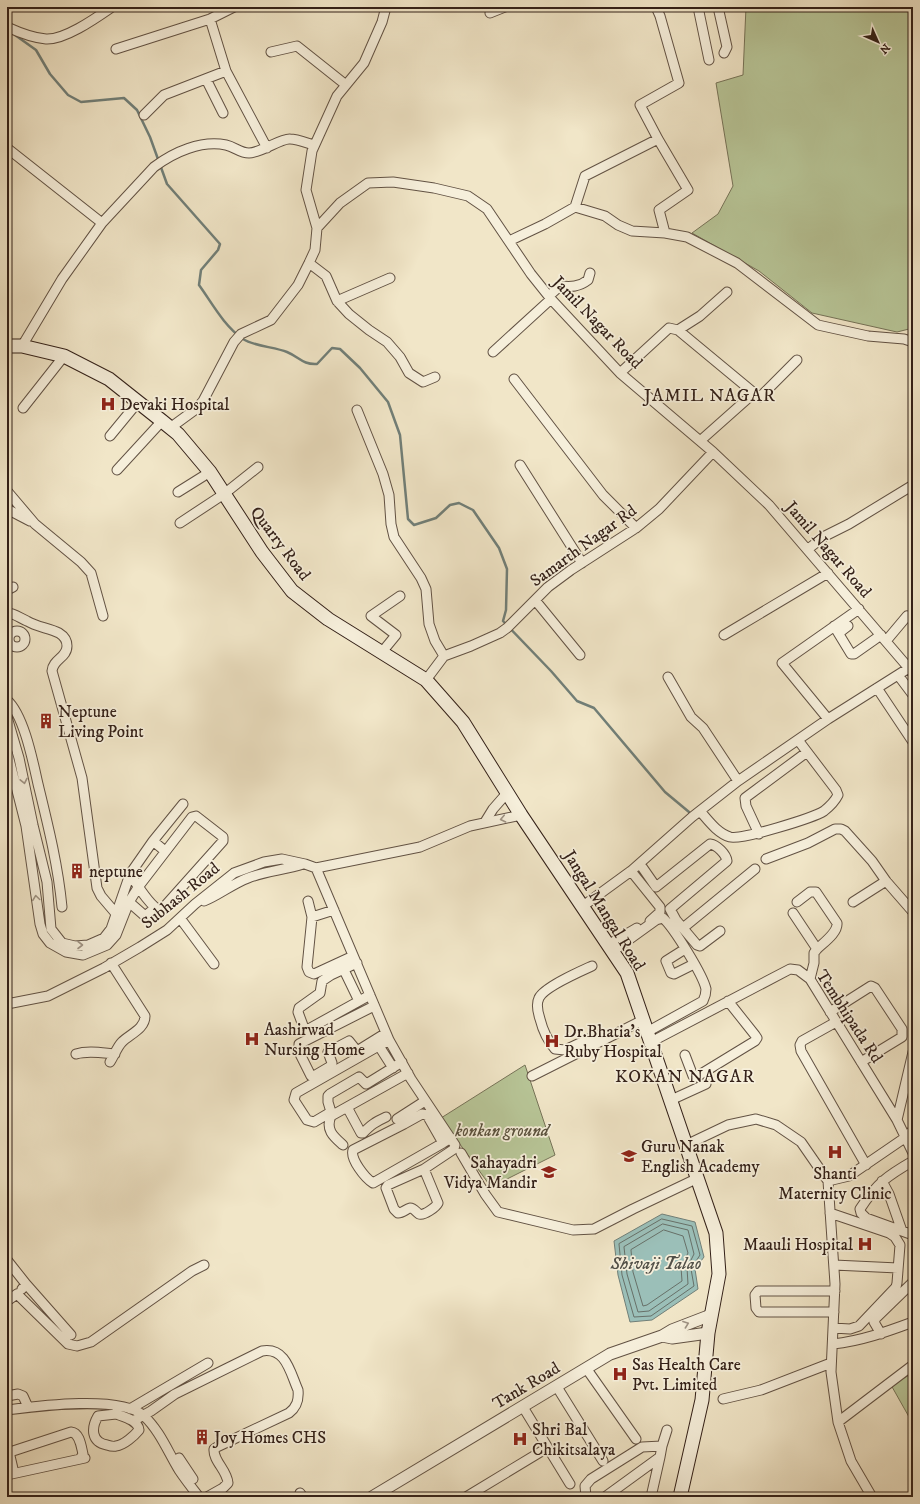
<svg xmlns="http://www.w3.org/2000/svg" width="920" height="1504" viewBox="0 0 920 1504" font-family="'IM FELL DW Pica',serif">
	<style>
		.green { fill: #b8c698; stroke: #767358 }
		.water { fill: #9bbfb8; stroke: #717f78 }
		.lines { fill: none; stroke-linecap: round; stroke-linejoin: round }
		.shore { stroke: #677068; stroke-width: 1 }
		.stream { stroke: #717f78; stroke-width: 2.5 }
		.minor-casing { stroke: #625244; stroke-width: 11 }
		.tertiary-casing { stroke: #625244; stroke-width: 13 }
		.secondary-casing { stroke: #332018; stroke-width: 15 }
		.minor { stroke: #f6efdb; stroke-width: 9 }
		.tertiary { stroke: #f6efdb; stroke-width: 11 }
		.secondary { stroke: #f6efdb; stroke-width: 13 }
		.oneway { stroke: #9e9283 }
		.labels { text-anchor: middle; stroke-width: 3.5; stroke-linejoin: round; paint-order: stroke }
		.street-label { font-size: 17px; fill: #332018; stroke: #f6efdb }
		.poi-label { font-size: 17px; fill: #332018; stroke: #f6efdb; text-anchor: start }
		.park-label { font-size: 17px; font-style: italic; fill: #5b523e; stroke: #f6efdb }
		.neighbourhood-label { font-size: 18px; letter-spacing: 1px; fill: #332018; stroke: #f6efdb }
		.water-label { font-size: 18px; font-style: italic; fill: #525048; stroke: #f6efdb }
	</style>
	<rect width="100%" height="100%" fill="#f1e6c8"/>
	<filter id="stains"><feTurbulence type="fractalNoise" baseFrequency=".005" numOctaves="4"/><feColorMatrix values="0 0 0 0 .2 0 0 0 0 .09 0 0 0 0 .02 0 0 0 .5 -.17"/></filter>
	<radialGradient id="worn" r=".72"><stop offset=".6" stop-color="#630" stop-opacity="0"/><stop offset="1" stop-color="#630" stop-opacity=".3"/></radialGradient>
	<path class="green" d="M746 7H913V328L897 332 812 313 759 271 692 233 718 214 733 186 716 83 743 75Z
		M525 1065 555 1155 491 1187 441 1118Z
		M913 1373V1424L891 1385Z"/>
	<path class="water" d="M662 1214 695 1222 704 1257 695 1269 698 1289 652 1320 630 1322 618 1275 614 1241Z"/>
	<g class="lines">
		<path class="shore" d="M662 1219 692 1226 700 1255 691 1269 694 1286 651 1316 634 1317 622 1275 619 1244Z
			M663 1224 688 1230 694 1254 687 1268 688 1284 649 1311 638 1312 627 1274 624 1247Z
			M664 1230 683 1236 688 1253 681 1267 682 1281 647 1305 643 1306 633 1272 631 1250Z"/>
		<path class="stream" d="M15 35 36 50 50 74 68 95 81 102 124 98 137 110 150 137 167 184 220 244 218 250 201 270 199 285C212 303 224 326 243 339 253 346 275 347 287 352 299 357 303 365 317 364L332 348 340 349 360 368 388 402 400 435 408 519 414 525 436 518 450 505 459 503 473 510 499 548 507 569 506 610 503 621 551 671 577 701 594 708 665 792 689 812"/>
		<g class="minor-casing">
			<path id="minor" d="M656 7 660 16 679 83 640 105 658 139 688 190 659 210 665 233
				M698 7 709 60
				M718 7 727 47 724 53
				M490 13 505 7
				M210 19 226 71 267 148
				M7 27C18 32 33 38 46 39 65 40 96 18 112 7
				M116 49 210 19 234 7
				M271 52 297 46 346 85
				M206 79 223 113
				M144 115 164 95 226 71
				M7 148 102 223
				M575 207 585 176 658 139
				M317 228 340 203 368 183 393 182 434 188 468 196 487 209 531 274 551 299 620 373 713 452 769 505 913 673
				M509 241 545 224 575 207 605 216 618 225 632 231 665 233 687 237 737 263 818 325 868 336 904 339 913 342
				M309 263 326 276 337 301 349 314 369 330 387 342 400 357 409 373 423 382 435 377
				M549 296 560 286C571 287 579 287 588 280L590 273
				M337 301 390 278
				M678 330 700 316 727 292
				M22 346 62 279 102 223 154 167C174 152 201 140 226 145 235 147 240 153 249 153 261 153 281 138 290 139 297 139 307 143 314 145
				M493 352 551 299
				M620 373 669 328 678 330 754 393
				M514 379 603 495 636 528
				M23 408 64 356
				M357 410 383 474 389 495 391 524 394 537 421 578 426 589 429 624 435 641 444 656
				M170 428 196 409 203 401 234 342 241 334 271 320 298 285 309 263 315 250 317 228 306 190 312 151 337 96 364 63 382 22 386 7
				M110 436 138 402
				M700 441 754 393 760 397 797 360
				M520 465 582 563
				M117 470 162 421
				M7 491 35 524 81 562 91 573 103 616
				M178 492 210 472
				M7 509 30 521
				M180 523 224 494 258 467
				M808 549 825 536 849 524 913 485
				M7 590 13 587
				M535 600 580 655
				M7 613C14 613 20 618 27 621 37 627 49 628 59 633 64 636 67 640 67 646 67 658 53 659 52 671L82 778 97 888 101 896 118 916
				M834 626 851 654H854L881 635
				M9 639a8 8 0 1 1 16 0a8 8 0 1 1-16 0Z
				M839 633 848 626
				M724 635 828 573
				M886 641 907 616 913 620
				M382 652 396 635 371 616 400 596
				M898 675 913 695
				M668 677 691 717 703 728 738 781
				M426 680 444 656 471 646 500 633 507 628 548 587 571 570 636 528 659 509 713 452
				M877 688 913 742
				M7 700C24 715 33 762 38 784 48 825 58 865 62 907
				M7 717 19 758 33 825 47 882 51 929 62 943 75 946 88 945 104 938 111 929 130 874 153 841 165 851
				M828 719 782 663 859 609
				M7 751 26 826 40 924 43 934 50 943 66 952 83 955 107 945 116 935 129 902 139 886 192 817 196 816 223 837V841L164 907 160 910C150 907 136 883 130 874
				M700 811C708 820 717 833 730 837 742 840 813 818 824 811 829 807 835 801 838 795L836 790 798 740
				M485 822 493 809 507 793
				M759 834 746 806 745 798 807 752
				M153 841 183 804
				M766 859 808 843 835 829H841L845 831 872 861 886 881
				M640 864 656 887 710 844C717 845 726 854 727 861L670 909 676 920 697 945 700 946 720 931
				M316 868 389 1040 411 1079 455 1145 454 1149 424 1169
				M631 871 660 907V912L650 921
				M204 901C219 895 232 884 248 878 266 871 285 870 303 864
				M308 901 312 917 307 967 309 972 314 974 353 956
				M129 902 145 916 155 908
				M797 902 810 892H816L837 923C838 933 823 943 817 949
				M853 902 886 881 913 912
				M583 906 631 871 692 817 738 781 828 719 912 666
				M793 913 817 949 814 953V963L810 979
				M312 917 334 910
				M180 918 214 964
				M683 928 755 869
				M608 945 637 928
				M685 949 666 961 671 973 674 974 694 964
				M613 951 656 920 663 918C674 928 703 975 706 989 706 994 705 997 703 1001L647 1032
				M357 963 331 975 322 981 320 993 299 1008 298 1012 305 1031 370 995
				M592 966C581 971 544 987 539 998 536 1004 538 1013 540 1019 543 1031 547 1040 555 1049L565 1050 597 1035 600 1041
				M344 970 359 1001
				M7 1004 48 996 104 968 140 947 167 930 195 904 234 873 264 862 282 859 305 864 316 868 420 847 470 826 521 815
				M374 1006 299 1044V1052L311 1076H314L331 1066 332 1063 328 1052 349 1041 357 1051 386 1033
				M830 1012 871 986 875 988 902 1029V1037L861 1062
				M836 1022 802 1041 800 1045 801 1051 866 1165
				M389 1040 296 1093 294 1100 307 1120 314 1122 331 1112 328 1102V1096L330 1094 359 1077 366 1084 368 1083 402 1062
				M651 1042 790 969 798 970 810 979 897 1120
				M379 1046 393 1068
				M913 1052 897 1120 913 1153
				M76 1054C88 1050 103 1053 115 1054
				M685 1055 693 1076 696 1077 755 1041 757 1038 755 1035 728 1001
				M110 1062C114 1056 117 1047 122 1042 130 1034 145 1029 145 1016L111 963
				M532 1076 643 1020
				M671 1100 706 1084
				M347 1107 361 1133H363C371 1125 375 1122 386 1117
				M397 1119 425 1101
				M443 1143 427 1115 422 1114 404 1124 353 1150C350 1159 365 1178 373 1183L443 1143 451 1138
				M343 1145C334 1137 325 1130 331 1116L408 1073
				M686 1145 728 1125 756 1119 776 1125 801 1142 828 1181 835 1284 831 1372 838 1422 851 1461 872 1497
				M461 1153 485 1194 498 1212 573 1230 594 1229 633 1209 698 1178
				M913 1161C887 1176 877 1183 860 1209L861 1213 866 1218 913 1235
				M424 1169 438 1203C436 1207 424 1216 419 1214 416 1212 414 1208 410 1208 406 1209 403 1213 398 1213L394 1209 386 1188 388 1185Z
				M828 1181 849 1176 906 1137 913 1130
				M882 1181 889 1194 902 1231
				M830 1213 889 1233 895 1237 900 1245 897 1283 896 1287 859 1326 850 1329 833 1328
				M7 1260 26 1284 22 1289
				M834 1265 898 1268
				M26 1284 71 1335
				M7 1301 17 1294 68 1344 77 1346 91 1342 192 1271 204 1265
				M834 1312H759L756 1308 755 1295 758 1291H835
				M881 1334 874 1322 876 1318 913 1282
				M833 1344C861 1341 886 1332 913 1322
				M586 1368 636 1439
				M557 1387 603 1461
				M7 1396 18 1394 23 1396 28 1407
				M723 1399 761 1390 831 1363
				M523 1407 570 1484
				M130 1409 208 1363
				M7 1410C38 1406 121 1395 144 1416 160 1431 168 1452 179 1470 185 1479 192 1488 199 1497
				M116 1414C124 1417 138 1420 139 1430 134 1436 124 1445 116 1446 113 1447 110 1446 107 1445 91 1442 91 1428 98 1416L116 1414 118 1407
				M133 1421 151 1411 175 1394 262 1351C286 1347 290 1372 298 1390 299 1400 297 1407 289 1413L217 1447 214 1449C213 1461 227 1470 228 1483L223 1488 207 1497
				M838 1422 913 1365
				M179 1458 193 1479
				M14 1473 10 1456V1453L13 1451 71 1432C80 1433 81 1446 83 1454L80 1459
				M7 1475 85 1458
				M300 1493 303 1497
				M466 1497 547 1448
				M586 1497 585 1486 591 1479 642 1447 662 1446 667 1430
				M605 1497 660 1457 662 1446
				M651 1497 660 1457"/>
		</g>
		<g class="tertiary-casing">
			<path id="tertiary" d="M662 1336 672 1330 711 1315
				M372 1497 610 1354 662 1336 672 1338 708 1333"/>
		</g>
		<g class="secondary-casing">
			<path id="secondary" d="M7 346H22L64 356 109 379 162 421 178 434 210 472 262 552 292 591 328 619 426 680 463 722 521 815 627 973 716 1233 719 1274 708 1333 702 1400 680 1497"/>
		</g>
		<use href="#minor" class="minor"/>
		<use href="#tertiary" class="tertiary"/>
		<use href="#secondary" class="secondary"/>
	</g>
	<defs><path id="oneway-chevron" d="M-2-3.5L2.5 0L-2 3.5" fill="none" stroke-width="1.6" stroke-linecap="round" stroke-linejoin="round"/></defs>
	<g class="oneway">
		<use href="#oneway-chevron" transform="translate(24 781) rotate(78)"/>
		<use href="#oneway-chevron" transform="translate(503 819) rotate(168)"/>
		<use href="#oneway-chevron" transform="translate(36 898) rotate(-98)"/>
		<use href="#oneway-chevron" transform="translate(80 945)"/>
		<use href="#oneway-chevron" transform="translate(686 1324) rotate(-20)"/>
	</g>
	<defs>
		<g id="hospital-bare" transform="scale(1.2)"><path d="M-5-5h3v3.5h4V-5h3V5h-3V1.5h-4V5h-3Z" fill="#8f2418" stroke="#f6efdb" stroke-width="2.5" paint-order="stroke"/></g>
		<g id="building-bare" transform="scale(1.2)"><path d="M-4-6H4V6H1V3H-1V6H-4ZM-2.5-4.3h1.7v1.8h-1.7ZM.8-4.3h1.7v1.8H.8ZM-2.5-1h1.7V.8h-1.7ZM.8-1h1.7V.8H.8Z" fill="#8f2418" stroke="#f6efdb" stroke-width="2.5" paint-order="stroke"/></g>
		<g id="university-bare" transform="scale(1.2)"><path d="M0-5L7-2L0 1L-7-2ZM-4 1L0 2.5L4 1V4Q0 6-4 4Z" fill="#8f2418" stroke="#f6efdb" stroke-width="2.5" paint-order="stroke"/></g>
		<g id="school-bare" transform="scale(1.2)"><path d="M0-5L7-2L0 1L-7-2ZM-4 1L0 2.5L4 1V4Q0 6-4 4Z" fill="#8f2418" stroke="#f6efdb" stroke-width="2.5" paint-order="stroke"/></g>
	</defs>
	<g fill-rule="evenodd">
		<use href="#hospital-bare" x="108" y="404"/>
		<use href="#building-bare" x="46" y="721"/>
		<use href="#building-bare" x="77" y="871"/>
		<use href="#hospital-bare" x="252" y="1039"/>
		<use href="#hospital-bare" x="552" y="1041"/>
		<use href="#hospital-bare" x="835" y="1152"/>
		<use href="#university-bare" x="629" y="1156"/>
		<use href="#school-bare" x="549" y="1172"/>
		<use href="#hospital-bare" x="865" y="1244"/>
		<use href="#hospital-bare" x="620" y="1374"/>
		<use href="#building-bare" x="202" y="1437"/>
		<use href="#hospital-bare" x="520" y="1439"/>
	</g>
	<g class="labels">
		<g class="street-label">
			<text transform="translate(598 322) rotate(46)" y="6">Jamil Nagar Road</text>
			<text transform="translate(281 543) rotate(53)" y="6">Quarry Road</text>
			<text transform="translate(583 545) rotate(-36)" y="6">Samarth Nagar Rd</text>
			<text transform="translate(829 549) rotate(49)" y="6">Jamil Nagar Road</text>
			<text transform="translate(180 895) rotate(-39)" y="6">Subhash Road</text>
			<text transform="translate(605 910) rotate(58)" y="6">Jangal Mangal Road</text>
			<text transform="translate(850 1016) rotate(57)" y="6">Tembhipada Rd</text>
			<text transform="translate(526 1385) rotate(-31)" y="6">Tank Road</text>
		</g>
		<g class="poi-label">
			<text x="120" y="410">Devaki Hospital</text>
			<text x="58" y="717">Neptune<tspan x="58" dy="20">Living Point</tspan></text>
			<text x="89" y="877">neptune</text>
			<text x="264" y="1035">Aashirwad<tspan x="264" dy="20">Nursing Home</tspan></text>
			<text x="564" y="1037">Dr.Bhatia's<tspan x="564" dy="20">Ruby Hospital</tspan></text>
			<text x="641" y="1152">Guru Nanak<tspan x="641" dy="20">English Academy</tspan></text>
			<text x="537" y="1168" text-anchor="end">Sahayadri<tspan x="537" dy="20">Vidya Mandir</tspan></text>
			<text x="835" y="1179" text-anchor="middle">Shanti<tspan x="835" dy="20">Maternity Clinic</tspan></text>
			<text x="853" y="1250" text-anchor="end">Maauli Hospital</text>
			<text x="632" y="1370">Sas Health Care<tspan x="632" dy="20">Pvt. Limited</tspan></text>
			<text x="532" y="1435">Shri Bal<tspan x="532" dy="20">Chikitsalaya</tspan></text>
			<text x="214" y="1443">Joy Homes CHS</text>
		</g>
		<g class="park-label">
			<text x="502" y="1136">konkan ground</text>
		</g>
		<g class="neighbourhood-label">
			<text x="710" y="401">JAMIL NAGAR</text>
			<text x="685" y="1082">KOKAN NAGAR</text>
		</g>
		<g class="water-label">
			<text x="656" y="1269">Shivaji Talao</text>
		</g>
	</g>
	<rect width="920" height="1504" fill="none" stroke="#f1e6c8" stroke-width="24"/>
	<rect x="8" y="8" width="904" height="1488" fill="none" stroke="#332018" stroke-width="2"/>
	<rect x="12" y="12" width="896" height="1480" fill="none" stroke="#332018"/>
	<g transform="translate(878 42) rotate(135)" stroke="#f6efdb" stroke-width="3" paint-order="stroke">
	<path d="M0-3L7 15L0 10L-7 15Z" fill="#332018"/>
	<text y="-6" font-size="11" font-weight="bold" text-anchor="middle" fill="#332018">N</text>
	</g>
	<rect width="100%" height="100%" filter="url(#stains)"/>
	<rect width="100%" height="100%" fill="url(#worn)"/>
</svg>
